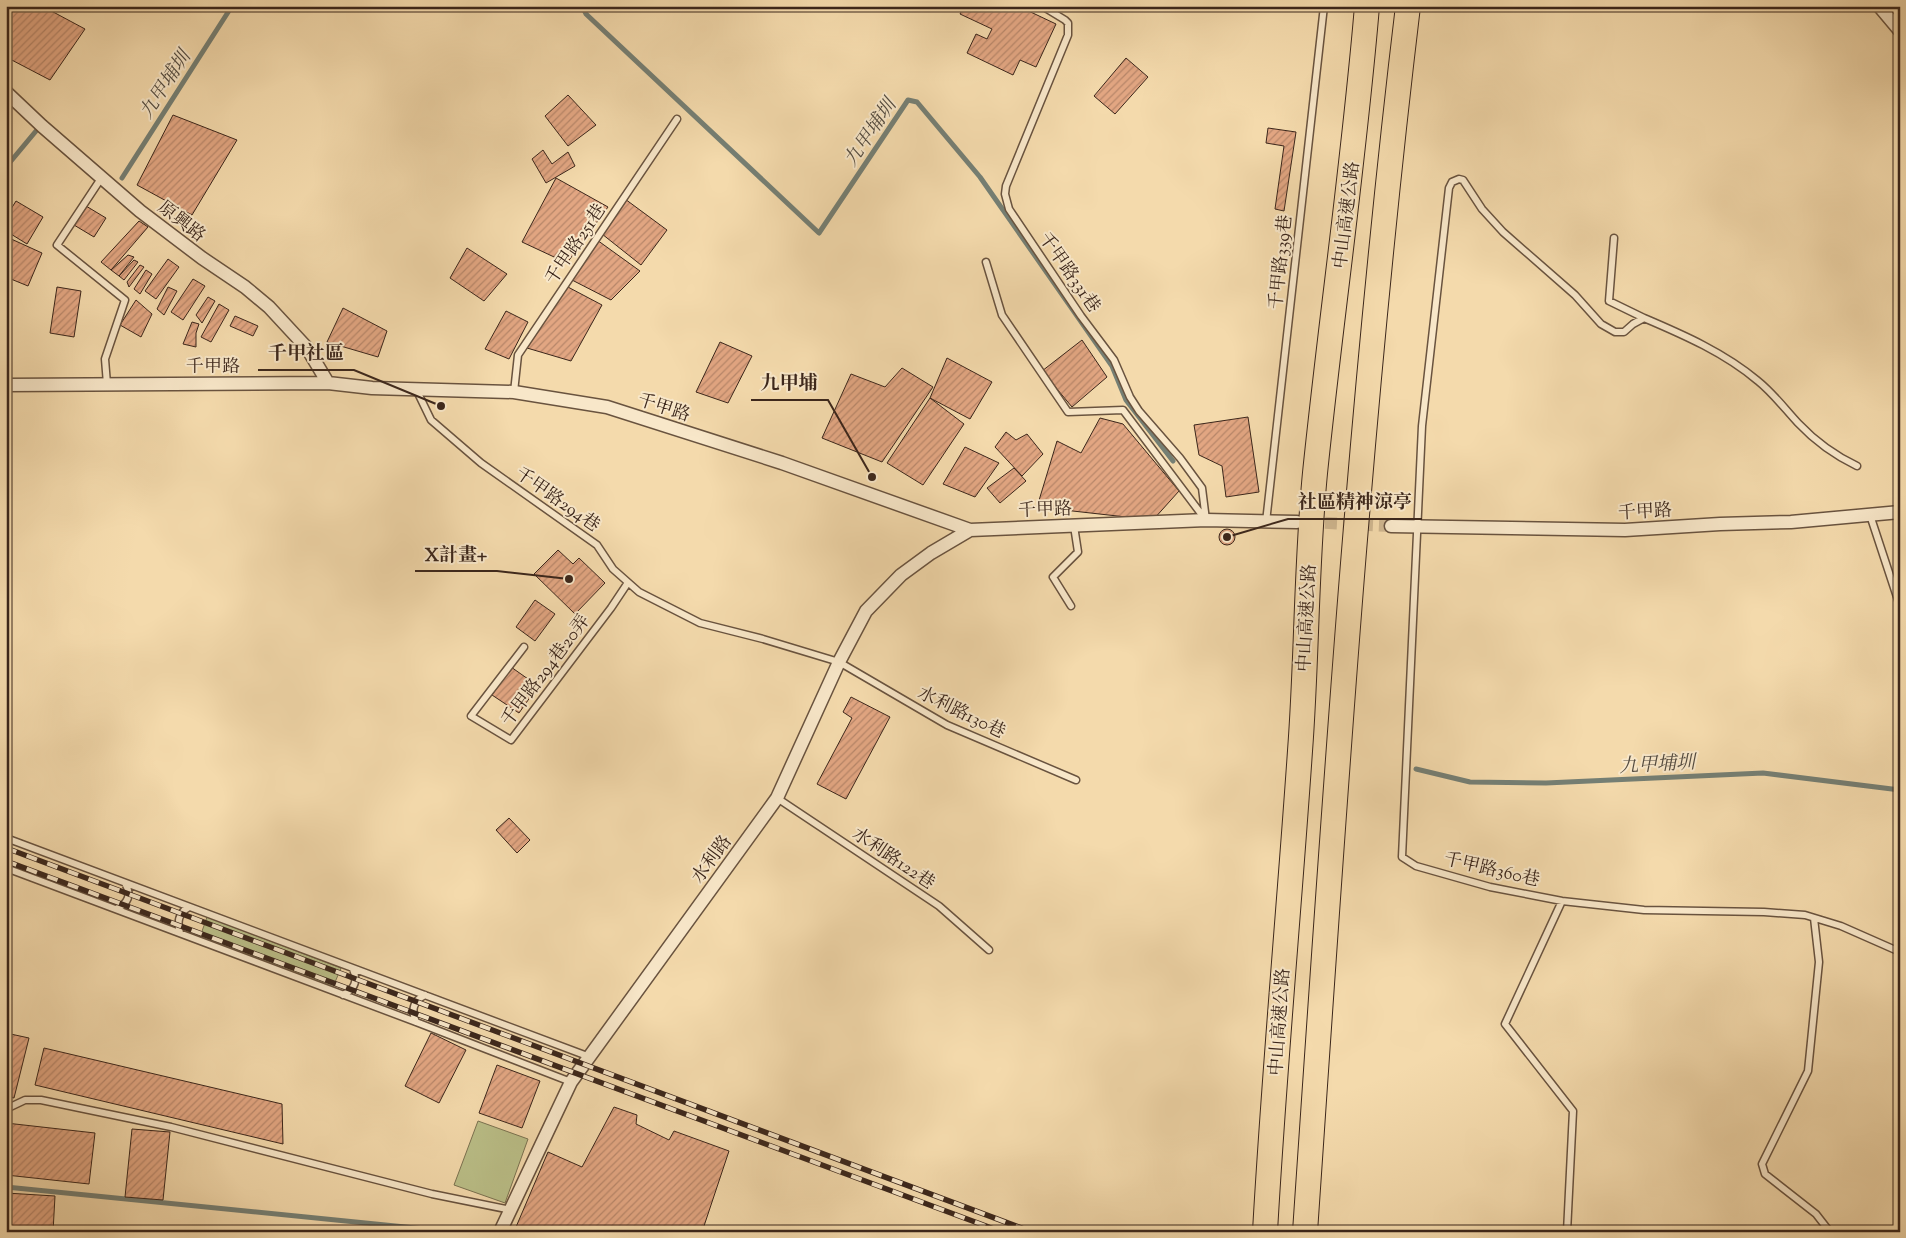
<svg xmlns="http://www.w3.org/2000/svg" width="1906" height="1238" viewBox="0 0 1906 1238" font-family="'Sorts Mill Goudy','Noto Serif TC',serif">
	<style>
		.park { fill: #bbc089; stroke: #7b7352 }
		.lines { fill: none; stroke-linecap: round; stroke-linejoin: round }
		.stream { stroke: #757f74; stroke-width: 5 }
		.building { fill: url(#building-hatch); stroke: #3b261b }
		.minor-tunnel { stroke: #cfb68f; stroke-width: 12; stroke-dasharray: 12 6; stroke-linecap: butt }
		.service-casing { stroke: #69533f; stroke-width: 9 }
		.minor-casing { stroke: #69533f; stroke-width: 15 }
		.motorway-casing { stroke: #3b261b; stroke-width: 26 }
		.service { stroke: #f8e7c9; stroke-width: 6 }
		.minor { stroke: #f8e7c9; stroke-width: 12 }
		.motorway { stroke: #f4daac; stroke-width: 24 }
		.rail-casing { stroke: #3b261b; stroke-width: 5.5 }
		.rail { stroke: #f8e7c9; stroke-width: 4; stroke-dasharray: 11; stroke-linecap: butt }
		.labels { text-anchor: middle; stroke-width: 4; stroke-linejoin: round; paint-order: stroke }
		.street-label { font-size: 18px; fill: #3b261b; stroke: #f8e7c9 }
		.water-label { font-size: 19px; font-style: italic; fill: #534b40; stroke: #f8e7c9 }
		.leader { fill: none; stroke: #3b261b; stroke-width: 2 }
		.callout-dot { fill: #3b261b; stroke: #f8e7c9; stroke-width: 2 }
		.callout-label { font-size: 19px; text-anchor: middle; font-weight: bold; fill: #3b261b; stroke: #f8e7c9; stroke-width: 4; stroke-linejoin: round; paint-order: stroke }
	</style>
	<defs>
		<pattern id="building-hatch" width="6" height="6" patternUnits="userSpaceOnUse" patternTransform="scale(1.25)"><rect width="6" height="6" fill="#e2a682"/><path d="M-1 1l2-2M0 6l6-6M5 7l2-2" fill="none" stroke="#b8876a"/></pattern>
	</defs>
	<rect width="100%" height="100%" fill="#f4daac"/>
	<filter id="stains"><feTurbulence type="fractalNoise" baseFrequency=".004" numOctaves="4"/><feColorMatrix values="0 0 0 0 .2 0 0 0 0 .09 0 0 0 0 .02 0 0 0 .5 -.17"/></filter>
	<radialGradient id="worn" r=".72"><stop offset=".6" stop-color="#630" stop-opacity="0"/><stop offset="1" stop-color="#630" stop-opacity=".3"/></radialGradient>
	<path class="park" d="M207 917 341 968 333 987 200 937Z
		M478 1121 528 1139 505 1203 454 1185Z"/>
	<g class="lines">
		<path class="stream" d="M582 6 586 14 819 233 908 100 917 102 980 177 1112 366 1126 400 1173 461
			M6 167 36 131
			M122 178 232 6
			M1416 769 1470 782 1546 783 1763 773 1900 790
			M6 1187 455 1232"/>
	</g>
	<path class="building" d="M14 6H42L85 29 50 80 6 57V17Z
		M964 6H1018L1056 24 1036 67 1020 60 1013 75 967 53 976 34 987 39 992 29 960 14Z
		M1126 58 1148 77 1115 114 1094 96Z
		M568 95 596 125 568 146 545 116Z
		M173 115 237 140 192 215 137 185Z
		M1268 128 1296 132 1284 211 1275 209 1284 146 1266 143Z
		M543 150 552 164 568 152 575 166 546 183 532 159Z
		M556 178 608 207 567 263 522 242Z
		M625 199 667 230 641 265 602 234Z
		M16 201 43 217 27 244 6 231V217Z
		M86 206 106 218 94 237 74 225Z
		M139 221 148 227 111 270 101 262Z
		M9 238 42 253 28 286 6 277V243Z
		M597 240 640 271 611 300 572 280Z
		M467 248 507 274 484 301 450 278Z
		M128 255 134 257 119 276 111 270Z
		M168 259 179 267 156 299 145 291Z
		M134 260 138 262 124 280 119 276Z
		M140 265 144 267 129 287 127 282Z
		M146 270 152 274 140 294 134 289Z
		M193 279 205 286 183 320 171 312Z
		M566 286 602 305 571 361 527 348Z
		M57 287 81 291 74 337 50 333Z
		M168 287 177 291 164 315 157 309Z
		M208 297 215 301 202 323 196 315Z
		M136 300 152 314 141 337 120 325Z
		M219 304 229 310 211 342 201 337Z
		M343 308 387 331 378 357 327 342Z
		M506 311 528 322 509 359 485 349Z
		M235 316 258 326 253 336 230 326Z
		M192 322 199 324 196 333V347L183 344Z
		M1082 340 1107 377 1072 407 1042 371Z
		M720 342 752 356 728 403 696 392Z
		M947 358 992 382 970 419 930 398Z
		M902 368 933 387 882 462 822 438 851 374 885 387Z
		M930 398 964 424 923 485 887 463Z
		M1248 417 1259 492 1226 497 1222 466 1199 455 1194 425Z
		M1100 418 1123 424 1179 491 1153 520 1037 507 1057 441 1081 453Z
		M1006 432 1016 440 1027 434 1043 454 1022 476 995 447Z
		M965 447 999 463 975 497 943 484Z
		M1014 468 1026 481 1000 503 987 488Z
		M1219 537a8 8 0 1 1 16 0a8 8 0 1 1-16 0Z
		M558 550 573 564 579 558 605 583 575 614 534 574Z
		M535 600 555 614 535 641 516 627Z
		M511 667 538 686 519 713 492 695Z
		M851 697 890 717 846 799 817 784 852 718 843 712Z
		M509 818 530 840 517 853 496 830Z
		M6 1033 29 1038 14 1098 6 1096Z
		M431 1033 466 1050 439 1103 405 1086Z
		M44 1048 282 1104 283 1144 35 1085Z
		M497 1065 540 1081 522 1128 479 1113Z
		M614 1107 637 1115 636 1124 669 1140 674 1131 729 1151 702 1232H535L516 1227 548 1152 582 1167Z
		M6 1123 95 1133 89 1184 6 1175Z
		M132 1129 170 1132 163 1200 125 1197Z
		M6 1193 55 1196 53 1232H6Z"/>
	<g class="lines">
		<path class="minor-tunnel" d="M1307 522 1391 526"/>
		<g class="service-casing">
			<path id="service" d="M1042 6 1065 20 1068 23V35L1006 186 1005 194 1009 209 1081 316 1114 360 1130 397 1139 411 1180 458 1202 488 1206 520
				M102 177 57 245 125 300 105 359 107 384
				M1614 238 1609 301 1644 318
				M986 262 1002 315 1068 412 1123 410 1205 519
				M416 389 431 420 481 463 597 545 613 569 639 592 700 623 763 639 839 662 947 725 1076 780
				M514 392 518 355 677 119
				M1857 466C1834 455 1815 441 1798 423 1785 409 1773 393 1758 381 1725 353 1684 335 1644 318L1633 324 1624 332H1615L1601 324 1575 295 1503 232 1482 209 1463 180 1459 179 1452 182 1449 188 1422 426 1402 857 1416 866 1490 887 1562 901 1644 910 1764 912 1805 915 1841 926 1900 952
				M1870 515 1900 606
				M1266 522 1324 6
				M1071 606 1053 577 1078 552 1074 526
				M524 647 471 716 511 740 611 608 627 584
				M777 798 939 906 989 950
				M6 838 590 1057
				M6 868 416 1022 571 1082
				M1562 901 1505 1024 1573 1111 1567 1232
				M116 909C128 904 132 895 125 883
				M1814 918 1819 962 1808 1071 1762 1164 1765 1174 1816 1214 1830 1232
				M180 933C177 922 178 913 189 907
				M343 995C355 989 358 981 353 969
				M416 1022C411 1010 413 1001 425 995
				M6 1109 25 1100H41L171 1127 432 1194 511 1210"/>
		</g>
		<g class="minor-casing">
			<path id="minor" d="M1879 6 1900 31
				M6 92 42 126 140 211 202 258 245 287 269 307 307 348 328 383
				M6 385 328 383 372 388 514 392 607 407 782 463 970 530 1206 520 1297 522
				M1391 526 1625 530 1720 524 1791 522 1900 512
				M500 1232 571 1082 777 798 839 662 866 611 901 575 931 553 970 530"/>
		</g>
		<g class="motorway-casing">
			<path id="motorway" d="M1265 1232C1274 1071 1289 911 1300 751 1307 658 1306 566 1315 473 1331 317 1354 162 1367 6
				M1305 1232C1333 823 1359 413 1408 6"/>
		</g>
		<use href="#service" class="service"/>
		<use href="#minor" class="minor"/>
		<use href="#motorway" class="motorway"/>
		<g class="rail-casing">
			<path id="rail" d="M6 848 1032 1232
				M6 861 1002 1232"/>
		</g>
		<use href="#rail" class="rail"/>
	</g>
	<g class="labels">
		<g class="street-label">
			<text transform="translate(1346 215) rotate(-83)" y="6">中山高速公路</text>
			<text transform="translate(182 221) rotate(38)" y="6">原興路</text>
			<text transform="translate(575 244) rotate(-56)" y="6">千甲路251巷</text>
			<text transform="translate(1280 262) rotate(-84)" y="6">千甲路339巷</text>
			<text transform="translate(1070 272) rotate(55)" y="6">千甲路331巷</text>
			<text x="213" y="372">千甲路</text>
			<text transform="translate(664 407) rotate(18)" y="6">千甲路</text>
			<text transform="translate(558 499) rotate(35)" y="6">千甲路294巷</text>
			<text transform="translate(1045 509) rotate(-2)" y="6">千甲路</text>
			<text transform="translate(1645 511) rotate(-3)" y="6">千甲路</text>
			<text transform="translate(1306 618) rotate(-87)" y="6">中山高速公路</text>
			<text transform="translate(545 670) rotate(-53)" y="6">千甲路294巷20弄</text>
			<text transform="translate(962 712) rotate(26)" y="6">水利路130巷</text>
			<text transform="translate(894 858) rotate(34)" y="6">水利路122巷</text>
			<text transform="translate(711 859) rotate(-54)" y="6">水利路</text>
			<text transform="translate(1492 869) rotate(13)" y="6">千甲路360巷</text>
			<text transform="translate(1279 1022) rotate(-86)" y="6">中山高速公路</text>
		</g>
		<g class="water-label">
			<text transform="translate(164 84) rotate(-57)" y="7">九甲埔圳</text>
			<text transform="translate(869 132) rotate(-56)" y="7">九甲埔圳</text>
			<text transform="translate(1657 763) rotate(-3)" y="7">九甲埔圳</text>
		</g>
	</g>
	<path class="leader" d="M441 406L354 370H258M872 477L828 400H751M1227 537L1288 519H1422M569 579L497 571H415"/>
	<g class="callout-dot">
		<circle cx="441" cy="406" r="5"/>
		<circle cx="872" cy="477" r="5"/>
		<circle cx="1227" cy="537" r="5"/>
		<circle cx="569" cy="579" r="5"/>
	</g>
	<g class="callout-label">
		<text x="306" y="359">千甲社區</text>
		<text x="789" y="389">九甲埔</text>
		<text x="1355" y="508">社區精神涼亭</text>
		<text x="456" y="561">X計畫+</text>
	</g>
	<rect width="1906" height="1238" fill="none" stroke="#f4daac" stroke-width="25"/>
	<rect x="8" y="8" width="1891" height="1223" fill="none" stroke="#3b261b" stroke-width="2.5"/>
	<rect x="12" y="12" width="1881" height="1213" fill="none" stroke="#3b261b"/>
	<rect width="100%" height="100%" filter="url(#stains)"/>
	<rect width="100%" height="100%" fill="url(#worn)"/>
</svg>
